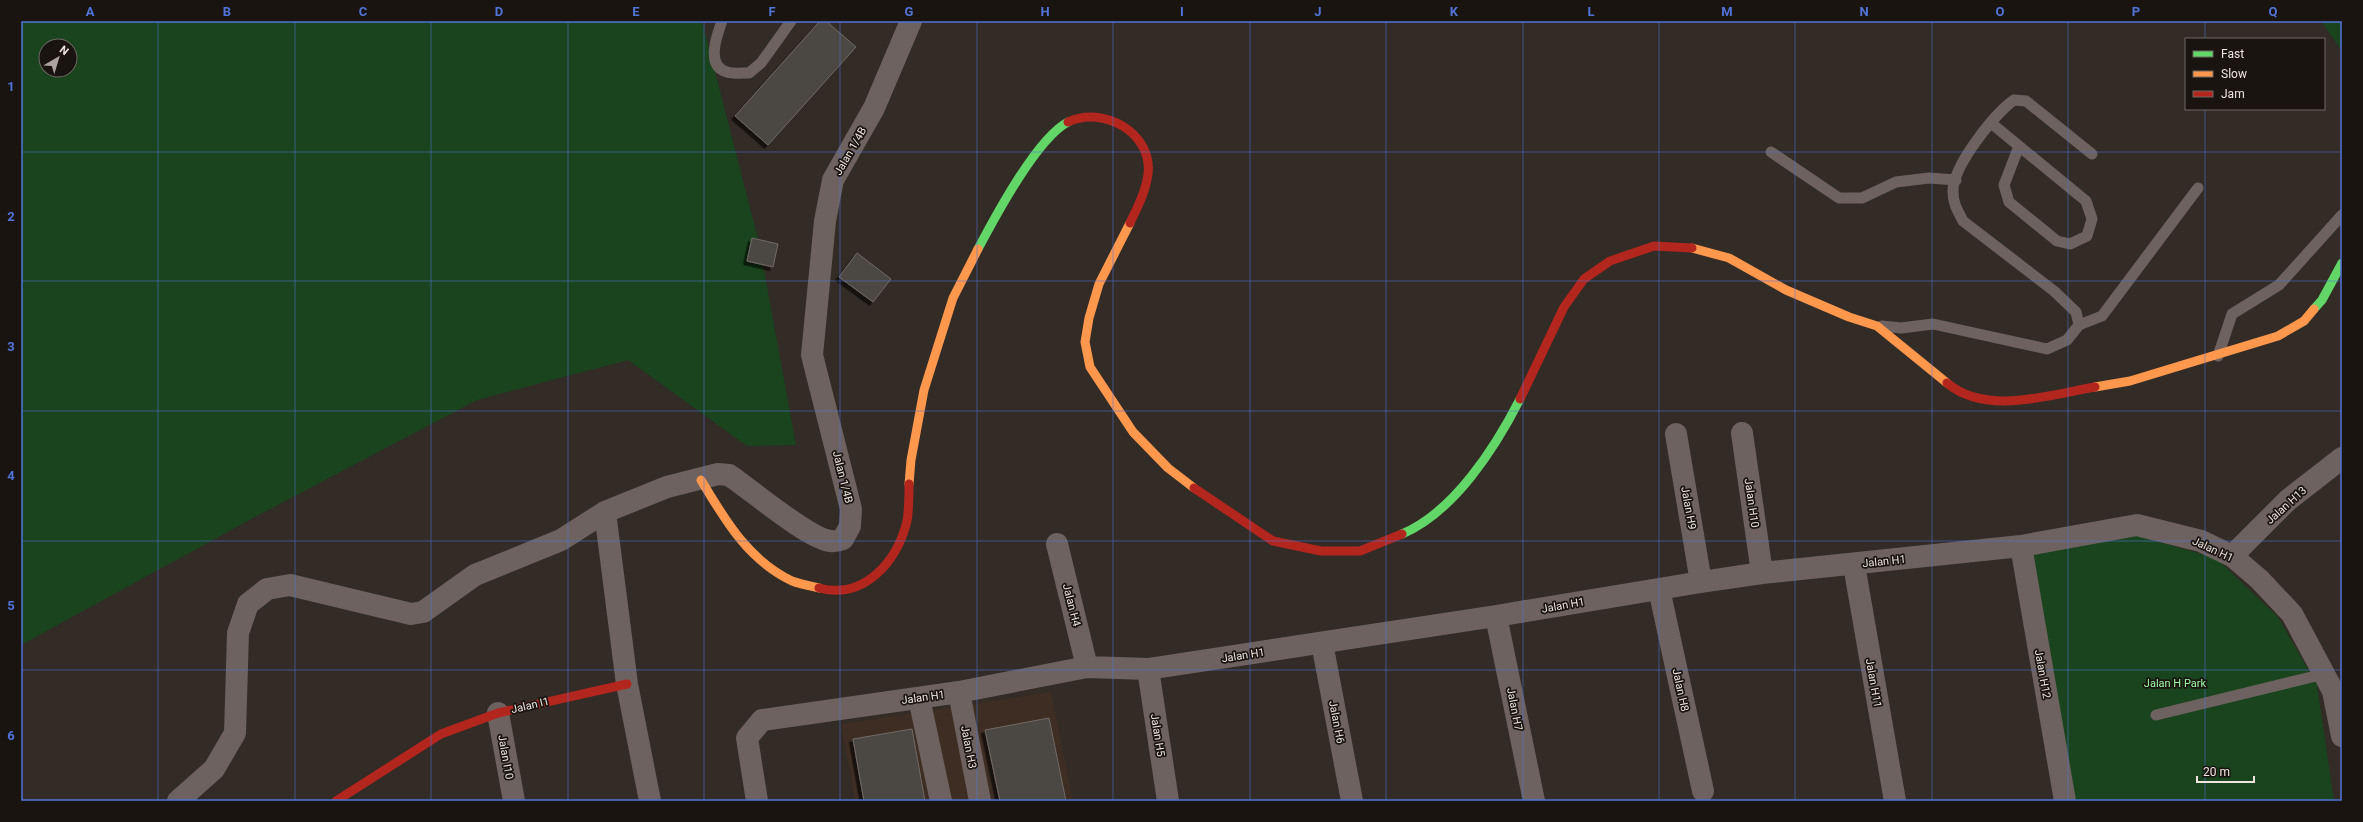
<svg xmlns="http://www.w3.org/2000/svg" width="2363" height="822" viewBox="0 0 2363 822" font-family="Roboto,sans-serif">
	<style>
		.built { fill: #3d2d23 }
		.green { fill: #19441e; fill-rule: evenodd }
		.building { fill: #4c4642; stroke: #726b67; filter: url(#shadow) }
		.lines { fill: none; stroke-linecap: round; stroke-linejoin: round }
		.lane { stroke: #6e6260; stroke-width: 11 }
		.street { stroke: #6e6260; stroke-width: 22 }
		.fast { stroke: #63d668; stroke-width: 9 }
		.slow { stroke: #ff974d; stroke-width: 9 }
		.jam { stroke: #b3261e; stroke-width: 9 }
		.grid { fill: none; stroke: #5174da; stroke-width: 1; stroke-opacity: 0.55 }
		.labels { text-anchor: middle; stroke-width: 3.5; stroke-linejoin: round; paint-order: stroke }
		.street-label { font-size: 11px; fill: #eee5e0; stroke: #191410 }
		.park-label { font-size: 11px; fill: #9ef9a5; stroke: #191410 }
		.neatline { fill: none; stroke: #5174da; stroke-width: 1.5 }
		.grid-label { font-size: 13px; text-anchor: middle; font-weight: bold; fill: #5174da }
	</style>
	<defs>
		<filter id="shadow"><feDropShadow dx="-3.5" dy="3.5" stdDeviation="0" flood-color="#0009"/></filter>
	</defs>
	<rect width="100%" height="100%" fill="#322b26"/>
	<path class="built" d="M1051 692 1073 801H855L841 724Z"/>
	<path class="green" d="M21 21H702L759 243 796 445 747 446 628 360 477 400 255 517 21 645ZM46 46H70V70H46Z
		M2321 21H2342V51Z
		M2134 535 2216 558 2278 617 2317 685 2334 801H2075L2032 549Z"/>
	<path class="building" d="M820 21H826L856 47 768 145 735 116Z
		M752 238 778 244 773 267 747 261Z
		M857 253 891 279 873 302 839 277Z
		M1049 718 1066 801H1000L985 730Z
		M912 729 925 801H864L853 739Z"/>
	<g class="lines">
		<path class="lane" d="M722 21C717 35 705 66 727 72 733 74 742 73 749 73L761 63 791 21
			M1991 123 2086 201 2092 219 2087 236 2070 244 2057 241 2009 202 2004 185 2019 146
			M1771 152 1839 198H1862L1896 182 1929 178 1956 180
			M2079 325 2102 316 2198 188
			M1882 326 1901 328 1933 324 2047 349 2067 340 2079 325 2076 312 2054 291 1963 221C1958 211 1953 204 1953 192 1952 167 1994 114 2014 100L2026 101 2092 154
			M2218 356 2232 314 2279 285 2342 215
			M2156 715 2324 674"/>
		<path class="street" d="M1742 433 1762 573
			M1676 434 1701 582
			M605 512 627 684 650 801
			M1057 544 1087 667
			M2021 546 2065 801
			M2232 556 2288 500 2342 458
			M1854 565 1895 801
			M1659 589 1703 791
			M1496 616 1534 801
			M1322 643 1352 801
			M1148 669 1168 801
			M959 692 980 801
			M919 698 941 801
			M498 713 514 801
			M178 801 214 769 235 733 238 633 248 604 267 589 290 585 411 614 423 612 475 575 561 540 605 512 667 487 718 474 729 475C750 489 810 540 831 541 835 542 840 540 843 539L850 526 851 509 812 355 825 221 833 180 874 108 911 21
			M757 801 747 738 762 720 959 692 1087 667 1148 669 1496 616 1701 582 1762 573 2021 546 2137 525 2201 541 2232 556 2259 579 2292 614 2324 674 2333 691 2342 736"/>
		<path class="fast" d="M978 249C995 217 1037 138 1068 122
			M2314 309 2322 300 2342 263
			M1402 534C1454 512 1495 448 1520 399"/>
		<path class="slow" d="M1130 223 1099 284 1089 318 1085 342 1090 367 1133 432 1168 468 1194 488
			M1692 248 1729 258 1786 290 1849 317 1877 326 1947 383
			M2095 387 2130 381 2278 336 2304 321 2314 309
			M701 480C725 520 748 560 792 581 800 584 810 586 819 588
			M909 484 911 460 924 390 953 298 978 249"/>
		<path class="jam" d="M1068 122C1103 105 1153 133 1148 174 1146 191 1137 208 1130 223
			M1947 383C1986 416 2049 395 2095 387
			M1520 399 1564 307 1584 279 1610 261 1654 246 1692 248
			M1194 488 1273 541 1321 551H1360L1402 534
			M819 588C864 600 897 562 907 521 909 510 909 496 909 484
			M336 801 441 734 498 713 627 684"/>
	</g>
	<path class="grid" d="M158 21V801M295 21V801M431 21V801M568 21V801M704 21V801M840 21V801M977 21V801M1113 21V801M1250 21V801M1386 21V801M1523 21V801M1659 21V801M1795 21V801M1932 21V801M2068 21V801M2205 21V39M2205 109V801M21 152H2342M21 281H2342M21 411H2342M21 541H2342M21 670H2342"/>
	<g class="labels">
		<g class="street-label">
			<text transform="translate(850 151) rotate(-60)" y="4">Jalan 1/4B</text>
			<text transform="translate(843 477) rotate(76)" y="4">Jalan 1/4B</text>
			<text transform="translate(1752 503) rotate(82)" y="4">Jalan H10</text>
			<text transform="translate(2286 505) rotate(-42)" y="4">Jalan H13</text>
			<text transform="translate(1689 508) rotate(80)" y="4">Jalan H9</text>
			<text transform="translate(2213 549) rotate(25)" y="4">Jalan H1</text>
			<text transform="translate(1884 561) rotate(-6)" y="4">Jalan H1</text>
			<text transform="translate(1072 605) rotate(76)" y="4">Jalan H4</text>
			<text transform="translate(1563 605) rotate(-10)" y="4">Jalan H1</text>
			<text transform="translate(1243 655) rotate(-9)" y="4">Jalan H1</text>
			<text transform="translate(2043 674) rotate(80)" y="4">Jalan H12</text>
			<text transform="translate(1874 683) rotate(80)" y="4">Jalan H11</text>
			<text transform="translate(1681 690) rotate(78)" y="4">Jalan H8</text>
			<text transform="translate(923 697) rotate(-8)" y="4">Jalan H1</text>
			<text transform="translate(530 705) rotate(-13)" y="4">Jalan I1</text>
			<text transform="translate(1515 709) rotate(79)" y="4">Jalan H7</text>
			<text transform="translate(1337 722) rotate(79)" y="4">Jalan H6</text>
			<text transform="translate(1158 735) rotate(81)" y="4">Jalan H5</text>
			<text transform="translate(969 747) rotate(79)" y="4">Jalan H3</text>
			<text transform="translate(506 757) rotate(80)" y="4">Jalan I10</text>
		</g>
		<g class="park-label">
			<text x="2175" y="687">Jalan H Park</text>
		</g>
	</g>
	<rect width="2363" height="822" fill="none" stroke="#191410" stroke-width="44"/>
	<rect x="2185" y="38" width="140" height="72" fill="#191410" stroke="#6e6863"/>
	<rect x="2193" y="51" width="20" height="6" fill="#63d668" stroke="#6e6863"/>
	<text x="2221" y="58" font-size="12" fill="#eee5e0">Fast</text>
	<rect x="2193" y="71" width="20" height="6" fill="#ff974d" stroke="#6e6863"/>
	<text x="2221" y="78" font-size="12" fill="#eee5e0">Slow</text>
	<rect x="2193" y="91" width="20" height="6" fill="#b3261e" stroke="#6e6863"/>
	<text x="2221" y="98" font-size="12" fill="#eee5e0">Jam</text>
	<g transform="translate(58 58) rotate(38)"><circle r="19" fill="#191410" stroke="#6e6863"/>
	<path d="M0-3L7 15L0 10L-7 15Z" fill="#aca49f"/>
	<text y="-6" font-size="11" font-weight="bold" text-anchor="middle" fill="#eee5e0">N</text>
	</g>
	<path d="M2197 776v6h57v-6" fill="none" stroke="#eee5e0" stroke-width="2"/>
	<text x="2203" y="776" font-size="12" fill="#eee5e0" stroke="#191410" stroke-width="3" paint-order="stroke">20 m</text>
	<rect x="22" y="22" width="2319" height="778" class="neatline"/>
	<g class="grid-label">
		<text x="90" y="16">A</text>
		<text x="227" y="16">B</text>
		<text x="363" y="16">C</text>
		<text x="499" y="16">D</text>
		<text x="636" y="16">E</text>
		<text x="772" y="16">F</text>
		<text x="909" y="16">G</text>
		<text x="1045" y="16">H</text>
		<text x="1182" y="16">I</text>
		<text x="1318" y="16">J</text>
		<text x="1454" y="16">K</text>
		<text x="1591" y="16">L</text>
		<text x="1727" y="16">M</text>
		<text x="1864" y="16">N</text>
		<text x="2000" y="16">O</text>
		<text x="2136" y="16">P</text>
		<text x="2273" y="16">Q</text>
		<text x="11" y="91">1</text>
		<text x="11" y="221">2</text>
		<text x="11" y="351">3</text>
		<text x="11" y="480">4</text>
		<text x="11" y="610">5</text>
		<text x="11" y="740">6</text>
	</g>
</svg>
